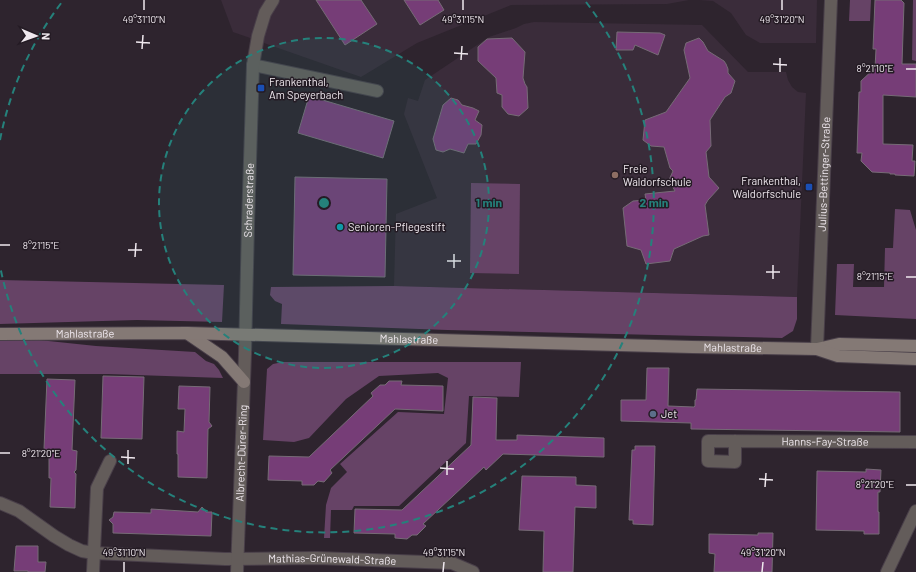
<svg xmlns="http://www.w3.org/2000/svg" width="916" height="572" viewBox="0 0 916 572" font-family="Barlow,sans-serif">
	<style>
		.built { fill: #3a2c3a }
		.green { fill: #664366 }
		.building { fill: #763d77; stroke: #766b76 }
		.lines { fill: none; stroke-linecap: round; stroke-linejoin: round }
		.street-casing { stroke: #493f49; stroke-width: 14 }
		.secondary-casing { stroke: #493f49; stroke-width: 14 }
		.street { stroke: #635c5a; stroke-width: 12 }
		.secondary { stroke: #847975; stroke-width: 12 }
		.ticks { fill: none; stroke: #efe8ee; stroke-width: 1.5 }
		.ring { fill: none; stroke: #25817b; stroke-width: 2; stroke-dasharray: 7 5 }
		.transit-dot { fill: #1a4fb4; stroke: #241b24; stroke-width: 1.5 }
		.education-dot { fill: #8d6e63; stroke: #241b24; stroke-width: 1.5 }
		.culture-dot { fill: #0f9aa8; stroke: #241b24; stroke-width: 1.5 }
		.service-dot { fill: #5c6f8a; stroke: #241b24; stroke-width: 1.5 }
		.labels { text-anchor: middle; stroke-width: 3; stroke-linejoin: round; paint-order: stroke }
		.poi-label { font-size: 11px; fill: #efe8ee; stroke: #241b24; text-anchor: start }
		.street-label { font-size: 11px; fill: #efe8ee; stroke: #241b24 }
		.ticks-label { font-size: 10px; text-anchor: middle; fill: #efe8ee; stroke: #241b24; stroke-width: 3; stroke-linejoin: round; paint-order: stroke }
		.centre { fill: #25817b; stroke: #241b24; stroke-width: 2 }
		.ring-label { font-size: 12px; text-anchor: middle; font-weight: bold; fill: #25817b; stroke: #241b24; stroke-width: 3; stroke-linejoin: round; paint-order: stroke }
	</style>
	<rect width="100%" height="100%" fill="#2e242e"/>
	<path class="built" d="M221 0H689L667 4 511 5 417 43 361 77 233 32Z
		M699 0H817L816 43H760L746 35 731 13 713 1Z
		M534 22 702 25 748 72H786L788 80 792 87 798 92 806 93 797 297 394 286 396 214 437 198 404 114 408 98 418 101 425 80 489 37 516 28 524 24Z"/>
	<path class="green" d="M850 0H871L870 21H849Z
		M913 0H916V61L912 60Z
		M471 183 520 184 519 274 470 273Z
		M895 209 910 210 916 230V319L835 315 837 264H854L853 287H884L885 248H893Z
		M0 280 224 285 222 322 137 320 0 324Z
		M394 286 797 297V319L793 331 782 338 447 330 281 324 282 304 275 301 270 295 271 287Z
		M0 340H39L96 346 195 352 206 361 214 364 219 370 223 378 108 374H0Z
		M283 362H521L519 397 469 396 466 443 399 506H354L352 510H331L330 538H324L326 505 331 488 347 472 340 464 398 412 444 414 448 378 438 373 379 376 346 399 309 438 294 442 263 440 267 369 273 364Z"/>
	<path class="building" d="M316 0H361L377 24 345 45Z
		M404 0H438L444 10 420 25Z
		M875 0H901L904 3 902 64H916V97L883 95V144L913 145 912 161H915L914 176 895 175V174H890V173L872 172 861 161 862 153H857L859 92H861V81L875 68 876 49H873Z
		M617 32 660 33 665 35 658 55 635 45 633 50H616Z
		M512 38 525 52 523 78 525 84 527 87 528 108 519 116 508 114 502 107V95L497 93 496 78 478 61V47L487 39Z
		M699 38 703 42 708 51 724 61 726 64 728 69V73L735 81 731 93 725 97 710 120 711 146 706 152 709 177 719 188 708 200 705 205 709 235 703 236 674 249 670 261 646 264 641 250 627 246 623 208 633 201 646 200 645 194 675 191 669 180 673 171 670 168 664 147 651 146 643 140 645 120 666 112 690 78 684 50 686 43Z
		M309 96 394 121 383 158 298 133Z
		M451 98 458 100 462 105 473 108 479 111 475 120 482 125 481 135 476 144H468L464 153 450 149 443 152 436 150 433 139 443 105Z
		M295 177 387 179 385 277 293 275Z
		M647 368H669L668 406 694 407 695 406V400H696L697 389 900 392V432L691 429V423L621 421V400H646Z
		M103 376 144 377 142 439 101 438Z
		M47 379 75 380 72 450 77 451 76 470 74 472 76 474 75 508 50 507 51 478H49V450L44 449Z
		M389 381H402L401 385 443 386V411L395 409 330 470 332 473 324 482 318 481 314 485H302V481L268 480 269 456 309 457 373 396 371 393 380 385H385Z
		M179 386 210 387 209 422 212 426 208 429 207 478 178 477V454H177V431L184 432 185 409H178Z
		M473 397 497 398 496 440H517V435L604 438V457L503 454 486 470 484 467 423 524 426 526 417 535H412L407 539 395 538V534L354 533 355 509 402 510 471 445Z
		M635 446H655L653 525 633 524V520H629L632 450H635Z
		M866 469 881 470 880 492H878V512H879V534H864V531L816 530 817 471 866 472Z
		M522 476 576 477V485L596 486V508L575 507 573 572H543L544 531 519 530Z
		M202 507 206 512H212L211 536 113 533V524L109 520 113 517 114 512 151 513V509L198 512Z
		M758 533H773L772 572H714L715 554 709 553V534L758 535Z
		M16 546H38V562H46L45 572H28V571H14Z"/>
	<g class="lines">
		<g class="street-casing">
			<g id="street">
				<path d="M253 65 377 91"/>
				<path id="s1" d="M817 349 831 0"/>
				<path id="s2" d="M735 441V462L708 461V441L916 442"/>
				<path id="s3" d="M0 503 19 511 54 536 69 545 82 551 94 553 225 559 317 558 452 563 473 572"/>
				<path d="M93 572 97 488 110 461"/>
				<path id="s4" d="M237 572 245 354 248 224 253 65 258 36 265 13 273 0"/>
				<path d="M887 572 916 511"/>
			</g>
		</g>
		<g class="secondary-casing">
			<g id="secondary">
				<path d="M187 333 222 357 244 382"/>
				<path id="s5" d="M0 334 187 333 403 339 692 347 817 349 839 344 916 346"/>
				<path d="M817 349 838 356 916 359"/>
			</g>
		</g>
		<use href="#street" class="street"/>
		<use href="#secondary" class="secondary"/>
	</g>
	<path class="ticks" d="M144 10V0M463 10V0M782 10V0M136 42 150 43M142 49 143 35M454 53 468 54M461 60 462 46M773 64 787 65M906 69H916M780 72V58M0 245H10M128 250H142M135 257 136 243M447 261H461M454 268V254M766 272H780M906 277H916M773 279V265M0 453H10M121 457 135 458M128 464V450M440 468 454 469M447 475V461M759 479 773 480M906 485H916M765 487 766 473M124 572V562M443 572 444 562M762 572 763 562"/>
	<circle cx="324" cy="203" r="165" fill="#25817b" fill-opacity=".12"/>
	<g class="ring">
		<circle cx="324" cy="203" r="165"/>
		<path d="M0 140A330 330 0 0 1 62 2M586 2A330 330 0 1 1 0 266"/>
	</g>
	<g class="transit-dot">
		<rect x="257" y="84" width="8" height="8" rx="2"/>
		<rect x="805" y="183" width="8" height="8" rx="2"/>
	</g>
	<circle class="education-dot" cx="615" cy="175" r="4"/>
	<circle class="culture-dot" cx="340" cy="227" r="4"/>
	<circle class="service-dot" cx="653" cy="414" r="4"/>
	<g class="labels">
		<g class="poi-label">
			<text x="269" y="86">Frankenthal,<tspan x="269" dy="13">Am Speyerbach</tspan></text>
			<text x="623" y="173">Freie<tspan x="623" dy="13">Waldorfschule</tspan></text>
			<text x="801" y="185" text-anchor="end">Frankenthal,<tspan x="801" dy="13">Waldorfschule</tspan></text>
			<text x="348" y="231">Senioren-Pflegestift</text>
			<text x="661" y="418">Jet</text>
		</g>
		<g class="street-label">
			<text dy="4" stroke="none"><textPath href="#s1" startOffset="175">Julius-Bettinger-Straße</textPath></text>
			<text dy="4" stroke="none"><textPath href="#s4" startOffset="372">Schraderstraße</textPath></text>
			<text dy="4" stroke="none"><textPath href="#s5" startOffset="85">Mahlastraße</textPath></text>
			<text dy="4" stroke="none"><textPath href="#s5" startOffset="409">Mahlastraße</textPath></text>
			<text dy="4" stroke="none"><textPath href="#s5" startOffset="733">Mahlastraße</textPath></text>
			<text dy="4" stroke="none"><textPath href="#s2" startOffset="185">Hanns-Fay-Straße</textPath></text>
			<text dy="4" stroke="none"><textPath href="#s4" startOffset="119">Albrecht-Dürer-Ring</textPath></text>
			<text dy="4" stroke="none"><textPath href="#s3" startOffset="346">Mathias-Grünewald-Straße</textPath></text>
		</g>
	</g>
	<g class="ticks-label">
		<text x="144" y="23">49°31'10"N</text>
		<text x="463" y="23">49°31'15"N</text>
		<text x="782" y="23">49°31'20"N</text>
		<text x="875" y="72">8°21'10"E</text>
		<text x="41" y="249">8°21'15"E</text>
		<text x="875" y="280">8°21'15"E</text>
		<text x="41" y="457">8°21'20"E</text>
		<text x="875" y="488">8°21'20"E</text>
		<text x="124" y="556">49°31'10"N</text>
		<text x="444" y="556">49°31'15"N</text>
		<text x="763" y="556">49°31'20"N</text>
	</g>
	<circle cx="324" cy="203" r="6" class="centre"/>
	<g class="ring-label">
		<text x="489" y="207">1 min</text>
		<text x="654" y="207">2 min</text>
	</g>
	<g transform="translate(36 36) rotate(92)" stroke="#241b24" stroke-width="3" paint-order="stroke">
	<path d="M0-3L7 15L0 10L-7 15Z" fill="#efe8ee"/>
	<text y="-6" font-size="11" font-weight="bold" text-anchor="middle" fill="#efe8ee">N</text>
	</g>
</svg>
